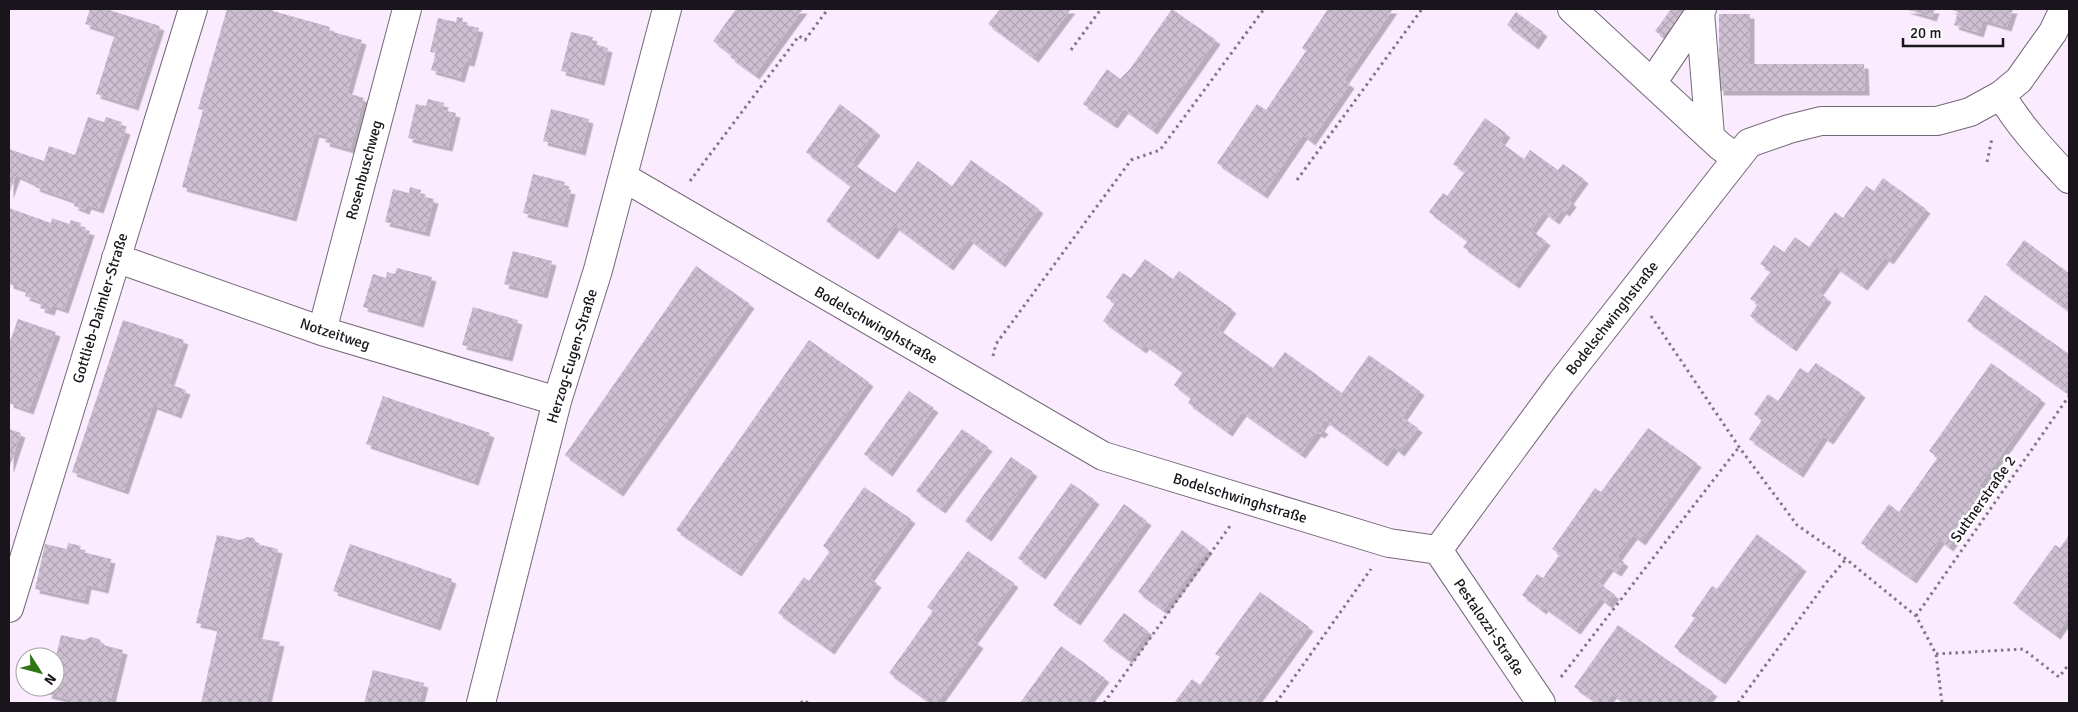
<svg xmlns="http://www.w3.org/2000/svg" width="2078" height="712" viewBox="0 0 2078 712" font-family="Signika,sans-serif">
	<style>
		.building { fill: url(#building-cross-hatch); filter: url(#shadow) }
		.lines { fill: none; stroke-linecap: round; stroke-linejoin: round }
		.minor-casing { stroke: #756879; stroke-width: 30 }
		.path { stroke: #827885; stroke-width: 3; stroke-dasharray: 2.5 4; stroke-linecap: butt }
		.minor { stroke: #fff; stroke-width: 28 }
		.labels { text-anchor: middle; stroke-width: 5; stroke-linejoin: round; paint-order: stroke }
		.street-label { font-size: 15px; fill: #1a151c; stroke: #fff }
	</style>
	<defs>
		<pattern id="building-cross-hatch" width="8" height="8" patternUnits="userSpaceOnUse" patternTransform="scale(1.25)"><rect width="8" height="8" fill="#cec0d2"/><path d="M0 0l8 8M0 8l8-8" fill="none" stroke="#b0a4b4"/></pattern>
		<filter id="shadow"><feDropShadow dx="4.5" dy="4.5" stdDeviation="0" flood-color="#0004"/></filter>
	</defs>
	<rect width="100%" height="100%" fill="#faebfe"/>
	<path class="building" d="M90 9H106L160 26 134 106 96 94 115 34 85 24Z
		M227 9H273V11L330 27 329 31 362 40 347 93 364 98 350 149 325 142 327 136 315 133 292 217 182 187 203 110 198 109Z
		M736 9H803L755 75 730 57 732 55 713 41Z
		M1000 9H1071L1034 58 988 24Z
		M1172 9 1216 40 1153 130 1124 109 1113 124 1083 104 1107 69 1120 79 1130 69Z
		M1328 9H1393L1344 80 1350 84 1311 141 1303 135 1263 194 1217 163 1257 104 1266 110 1306 51 1302 48Z
		M1671 9H1685L1688 11 1668 40 1655 31Z
		M1905 9H1935L1932 17Z
		M1949 9H2013L2007 27 1983 20 1979 33 1954 25 1958 12Z
		M1516 12 1543 32 1534 45 1507 25Z
		M1719 14H1750V64H1864L1865 91H1719Z
		M457 17 463 18 462 24 479 28 470 62 465 61 460 78 431 70 436 53 430 52 438 18 456 22Z
		M571 32 593 37 591 43 608 48 600 81 561 71Z
		M428 99 444 103 442 110 456 113 448 147 408 138 416 104 426 106Z
		M840 104 876 131 852 163 895 193 918 161 952 186 971 160 1039 209 1001 263 969 239 949 266 895 226 874 255 826 221 851 186 806 152Z
		M551 109 589 119 581 151 543 141Z
		M88 117 104 122 106 117 122 122 120 128 126 130 99 209 87 205 85 210 74 206 75 201 35 187 36 184 16 175 9 194V149L44 161 49 146 75 155Z
		M1485 118 1506 133 1500 142 1524 159 1530 150 1558 170 1563 164 1584 179 1569 200 1572 203 1565 212 1562 210 1555 220 1544 212 1531 230 1546 241 1515 284 1463 247 1468 241 1429 212 1443 193 1447 196 1465 172 1453 164Z
		M533 174 565 182 563 188 571 190 563 223 523 213Z
		M1883 178 1926 209 1889 260 1885 257 1863 286 1836 267 1818 292 1827 298 1792 347 1750 316 1758 304 1750 299 1771 271 1760 264 1774 245 1784 252 1795 237 1809 247 1835 212 1843 218 1866 186 1874 191Z
		M410 187 421 190 420 196 434 199 425 232 385 222 393 189 409 193Z
		M9 208 51 223 52 218 69 224 71 220 81 223 80 228 90 231 64 309 52 305 50 311 40 308 42 302 25 296 27 290 9 284Z
		M2024 240 2069 273V311L2006 265Z
		M513 251 552 261 543 294 504 284Z
		M1145 259 1173 279 1179 271 1232 309 1218 329 1273 368 1285 352 1342 393 1369 355 1420 391 1402 417 1418 428 1400 452 1394 447 1383 462 1325 420 1320 427 1324 430 1320 434 1317 432 1301 454 1242 412 1228 432 1188 403 1191 398 1174 385 1183 372 1145 345 1142 349 1103 321 1115 303 1106 297 1123 273 1131 278Z
		M696 266 750 304 619 492 565 455Z
		M397 268 432 277 419 323 363 307 373 274 386 278 387 272 395 274Z
		M1985 295 2069 354V386L2065 391 1967 321Z
		M473 307 518 320 508 357 462 345Z
		M18 319 56 332 29 410 9 403V344Z
		M123 320 184 340 169 384 186 390 177 414 153 405 124 490 72 472Z
		M809 340 869 382 737 572 676 530Z
		M1816 363 1861 393 1829 440 1823 436 1799 473 1749 439 1762 420 1754 414 1768 394 1778 401 1800 368 1808 373Z
		M1991 363 2041 399 1979 486 1987 493 1949 547 1940 540 1912 579 1861 543 1889 504 1899 512 1938 457 1929 451Z
		M909 391 934 408 888 472 864 454Z
		M383 396 490 433 474 481 366 444Z
		M1648 428 1697 463 1641 541 1633 535 1617 557 1624 562 1617 572 1609 567 1598 582 1615 595 1608 604 1600 598 1576 630 1544 607 1542 610 1522 595 1537 574 1543 578 1560 554 1552 549 1595 488 1601 492Z
		M9 429 21 433 9 469Z
		M962 429 988 447 941 509 916 491Z
		M1011 457 1033 472 987 537 965 521Z
		M1071 483 1095 500 1041 575 1018 558Z
		M864 487 911 519 869 578 877 583 830 650 778 613 804 577 809 581 830 551 823 546Z
		M1124 504 1147 521 1076 621 1053 605Z
		M1182 530 1208 549 1163 610 1138 592Z
		M1757 534 1802 567 1721 680 1674 647 1695 618 1691 616 1712 586 1717 589Z
		M217 535 240 540 247 537 254 538 257 544 278 549 257 638 280 642 266 703H201L218 628 196 623Z
		M2069 535V616L2056 635 2013 603 2055 545 2060 548Z
		M68 543 81 546 79 551 111 559 104 589 87 585 84 600 35 589 45 544 67 549Z
		M350 544 452 579 436 626 333 591Z
		M968 551 1014 583 973 640 979 644 937 703H931L889 673 933 611 927 607Z
		M1260 592 1309 627 1254 703H1174L1192 679 1200 685 1220 657 1215 654Z
		M1124 613 1148 631 1128 659 1103 641Z
		M1618 625 1713 692 1704 703H1626L1612 694 1606 703H1597L1574 687Z
		M61 635 84 640 91 637 99 639 103 645 123 650 110 703H73L71 700 47 694 49 687H55V660Z
		M1061 646 1105 678 1086 703H1020Z
		M373 670 424 683 419 703H364Z"/>
	<g class="lines">
		<g class="minor-casing">
			<path id="minor" d="M1572 9 1720 146 1737 158
				M1702 9 1700 12 1710 136
				M1652 83 1700 12
				M2001 95C2020 127 2044 152 2069 179
				M623 177 1103 456 1389 543 1438 550 1561 383 1749 143 1789 129 1821 121H1937L1970 112 2001 95 2019 80 2053 32 2064 9
				M116 258 322 331 557 401
				M322 331 407 9
				M1438 550 1541 703
				M9 608 193 9
				M481 703 557 401 598 270 667 9"/>
		</g>
		<path class="path" d="M1071 50 1101 9
			M1987 162 1992 138
			M1297 180 1422 9
			M690 181 799 36 805 40 828 9
			M1651 316 1739 447 1797 525 1846 559 1916 616 1936 654 1942 703
			M993 356 996 344 1131 160 1160 150 1264 9
			M1916 616 2069 396
			M1936 654 2023 649 2059 677 2069 664
			M1561 677 1739 447
			M801 703 804 700 808 703
			M1104 703 1230 526
			M1276 703 1371 569
			M1738 703 1825 584 1846 559"/>
		<use href="#minor" class="minor"/>
	</g>
	<g class="labels">
		<g class="street-label">
			<text transform="translate(364 170) rotate(-75)" y="5">Rosenbuschweg</text>
			<text transform="translate(100 308) rotate(-73)" y="5">Gottlieb-Daimler-Straße</text>
			<text transform="translate(1612 318) rotate(-52)" y="5">Bodelschwinghstraße</text>
			<text transform="translate(876 325) rotate(30)" y="5">Bodelschwinghstraße</text>
			<text transform="translate(335 334) rotate(18)" y="5">Notzeitweg</text>
			<text transform="translate(572 356) rotate(-73)" y="5">Herzog-Eugen-Straße</text>
			<text transform="translate(1240 498) rotate(17)" y="5">Bodelschwinghstraße</text>
			<text transform="translate(1983 499) rotate(-55)" y="5">Suttnerstraße 2</text>
			<text transform="translate(1489 627) rotate(56)" y="5">Pestalozzi-Straße</text>
		</g>
	</g>
	<rect width="2078" height="712" fill="none" stroke="#1a151c" stroke-width="20"/>
	<g transform="translate(40 672) rotate(126)"><circle r="24" fill="#ffffff" stroke="#a3a1a4"/>
	<path d="M0-4L9 19L0 12L-9 19Z" fill="#2f7415"/>
	<text y="-8" font-size="14" font-weight="bold" text-anchor="middle" fill="#1a151c">N</text>
	</g>
	<path d="M1903 38v8h100v-8" fill="none" stroke="#1a151c" stroke-width="2.5"/>
	<text x="1910" y="38" font-size="15" fill="#1a151c" stroke="#ffffff" stroke-width="4" paint-order="stroke">20 m</text>
</svg>
